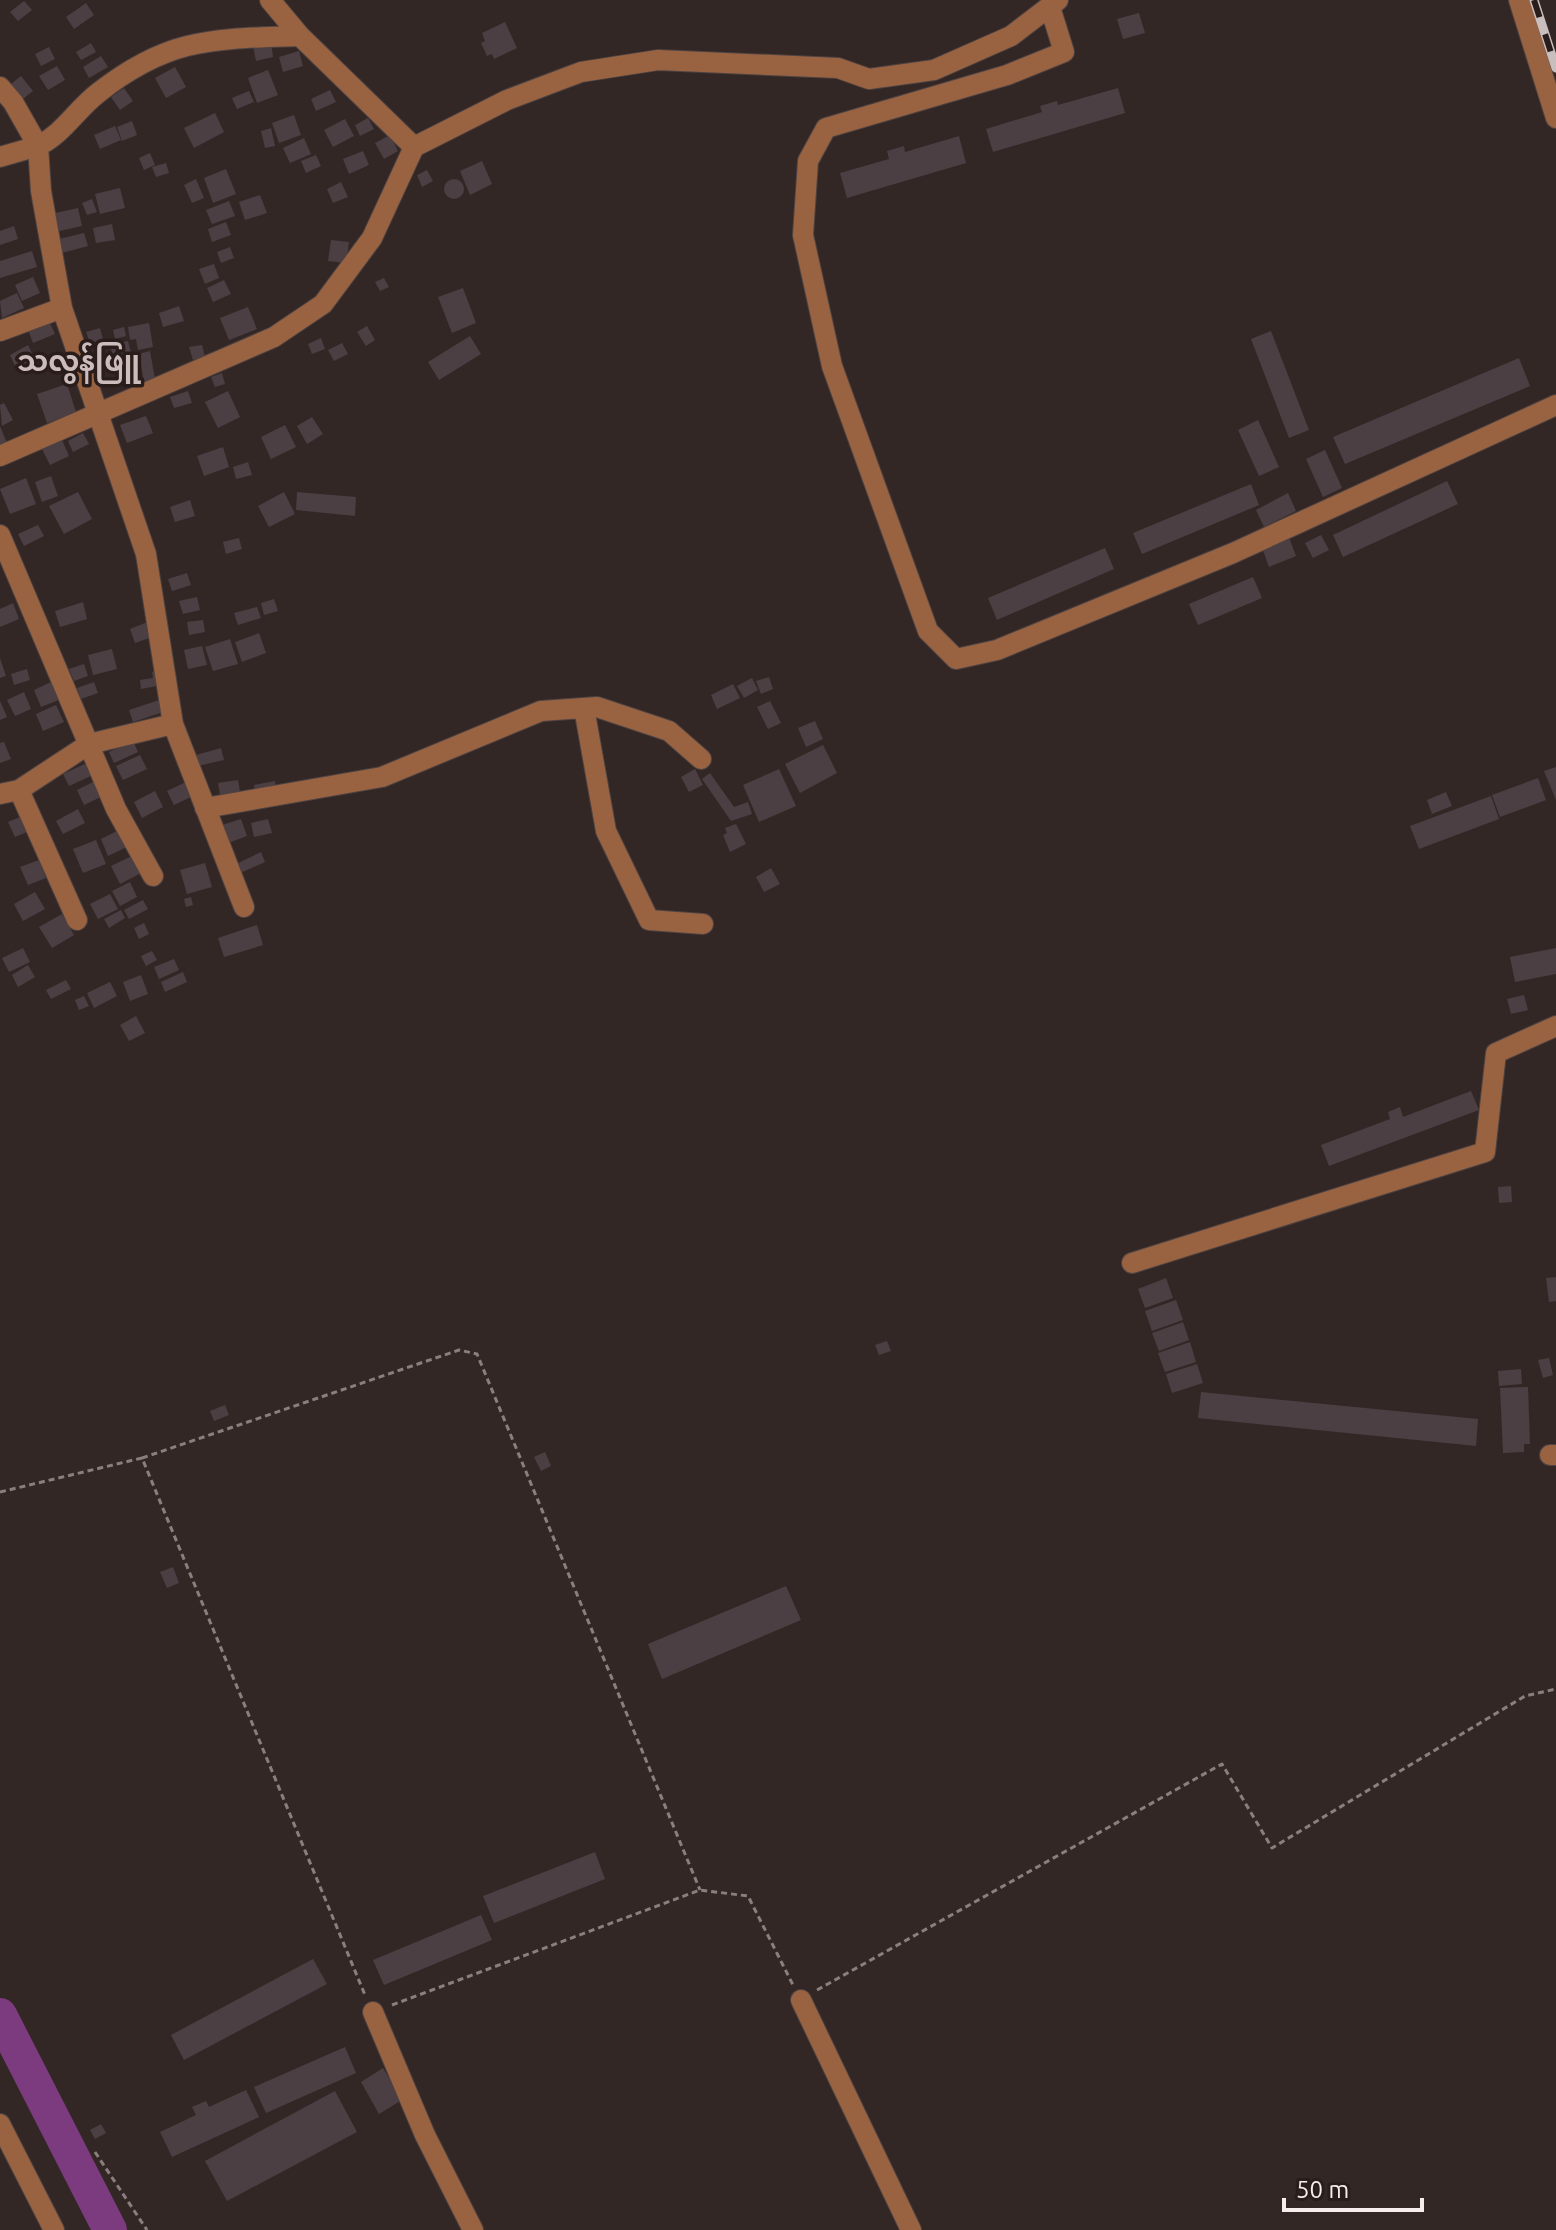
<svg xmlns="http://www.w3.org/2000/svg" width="1556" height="2230" viewBox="0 0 1556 2230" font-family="Ubuntu,'Noto Sans Myanmar',sans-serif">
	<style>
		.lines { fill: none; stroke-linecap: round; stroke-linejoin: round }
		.river { stroke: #7b3b7e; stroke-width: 34 }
		.building { fill: #4c3f44 }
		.minor-casing { stroke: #4e4342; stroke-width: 22 }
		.path { stroke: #8a7f7e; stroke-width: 3; stroke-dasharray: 6 4; stroke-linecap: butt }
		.minor { stroke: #996342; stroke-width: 20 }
		.rail-casing { stroke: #c7bebd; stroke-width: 9 }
		.rail { stroke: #291d1c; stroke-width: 6; stroke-dasharray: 18; stroke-linecap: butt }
		.labels { text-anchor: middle; stroke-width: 7; stroke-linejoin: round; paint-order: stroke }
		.quarter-label { font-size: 28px; font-weight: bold; fill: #ccbcbb; stroke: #291d1c }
	</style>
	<rect width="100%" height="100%" fill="#332726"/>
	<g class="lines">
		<path class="river" d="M0 2015 110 2230"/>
	</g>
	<path class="building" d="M24 1 32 10 18 21 10 12Z
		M86 3 94 15 74 29 66 17Z
		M1139 13 1145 33 1123 39 1117 19Z
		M505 22 517 48 494 59 492 54 487 56 481 43 485 41 482 33Z
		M91 43 96 52 81 60 76 52Z
		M271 43 273 57 256 61 253 46Z
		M49 47 55 59 41 66 35 54Z
		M299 51 303 66 283 72 279 57Z
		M101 56 108 67 89 78 83 67Z
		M57 66 65 80 48 90 39 76Z
		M175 67 186 87 166 98 155 78Z
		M268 70 278 95 257 103 248 78Z
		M21 76 33 91 23 99 11 84Z
		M124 88 133 101 120 110 111 97Z
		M1118 88 1125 113 993 152 986 129 1042 112 1040 106 1057 101 1058 105Z
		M330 90 336 102 316 111 311 99Z
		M249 91 254 102 237 109 232 98Z
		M215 113 224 132 194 148 184 128Z
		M294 115 301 135 279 143 272 123Z
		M368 118 374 129 360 136 355 125Z
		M345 119 354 136 333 147 324 130Z
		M132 121 137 135 122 141 117 127Z
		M115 126 121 140 100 149 94 135Z
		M271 128 275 146 265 148 261 131Z
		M390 135 398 151 384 159 375 143Z
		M959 136 966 163 847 198 840 173 889 159 887 151 904 146 905 152Z
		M304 138 311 154 290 163 283 148Z
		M363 151 369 165 349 174 343 159Z
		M150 153 155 165 144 170 139 158Z
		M316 155 321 166 306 173 301 161Z
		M482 161 492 184 470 195 460 171Z
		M166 163 169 173 156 177 152 167Z
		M226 169 236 194 213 203 204 178Z
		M427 170 433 181 422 187 417 175Z
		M196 179 204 198 192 203 184 185Z
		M444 189a10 10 0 1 1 20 0a10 10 0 1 1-20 0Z
		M341 182 348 197 333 203 327 189Z
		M120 188 125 208 100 214 95 194Z
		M260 195 267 213 245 220 239 202Z
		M92 199 97 212 87 215 82 203Z
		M229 201 235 216 212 224 206 210Z
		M78 208 82 226 55 232 51 214Z
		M226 222 231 235 212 242 208 229Z
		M112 224 115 240 96 243 93 228Z
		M14 226 18 239 0 245V231Z
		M84 233 88 246 62 253 59 239Z
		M331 240 349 242 346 263 328 261Z
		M230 247 234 258 221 263 217 252Z
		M32 251 37 267 0 278V261Z
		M214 264 219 278 205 284 199 269Z
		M33 277 40 293 22 301 15 285Z
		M384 278 389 287 380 291 375 282Z
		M224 280 231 294 213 302 207 288Z
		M463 288 476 323 452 333 438 297Z
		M17 293 24 308 2 318 0 301Z
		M179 306 184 321 163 327 159 313Z
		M248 307 257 329 229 340 220 318Z
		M48 319 55 334 33 343 27 327Z
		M149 323 153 347 138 350 136 339 130 340 128 327Z
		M367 326 375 340 366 346 357 332Z
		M124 327 126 336 115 339 113 330Z
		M100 328 103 339 90 343 86 332Z
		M1271 331 1309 430 1289 438 1251 339Z
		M470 336 481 354 439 380 428 362Z
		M321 338 325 349 312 354 308 344Z
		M128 341 131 353 113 357 110 345Z
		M342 343 348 354 334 361 328 350Z
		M28 345 35 359 16 368 10 355Z
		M202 345 205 357 193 360 189 347Z
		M150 351 155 379 144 382 139 354Z
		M1519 358 1530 386 1345 464 1333 437Z
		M136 360 139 370 127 374 124 364Z
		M222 373 225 384 215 387 211 377Z
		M67 384 76 412 47 423 37 394Z
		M188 391 192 403 174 408 170 397Z
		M228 391 240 417 218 428 205 402Z
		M4 403 13 420 2 426 0 405Z
		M146 416 153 433 127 443 120 425Z
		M312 417 323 434 307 444 297 426Z
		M1258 420 1279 467 1259 476 1238 430Z
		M285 425 296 447 271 459 261 437Z
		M0 426 9 448 0 452Z
		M83 433 89 444 73 452 68 441Z
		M62 440 69 456 50 465 42 449Z
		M223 447 229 467 204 476 197 456Z
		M1325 450 1342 488 1323 497 1306 459Z
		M248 462 252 475 236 479 233 467Z
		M51 476 58 496 42 502 35 482Z
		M26 478 36 504 10 514 0 489Z
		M1447 481 1458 504 1343 557 1333 535Z
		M1251 484 1259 505 1142 554 1133 533Z
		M78 492 92 519 64 534 49 506Z
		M284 492 295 514 269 527 258 506Z
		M297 492 356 497 355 516 296 510Z
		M1288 493 1296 511 1264 527 1256 510Z
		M190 500 195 516 175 522 170 507Z
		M38 525 44 536 24 546 18 534Z
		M1288 535 1296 556 1269 567 1261 545Z
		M1321 535 1329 550 1313 558 1305 543Z
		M239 538 242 549 226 554 223 542Z
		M1105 548 1114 569 997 620 988 598Z
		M187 573 191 585 172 591 168 579Z
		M1253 577 1262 598 1198 625 1189 604Z
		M197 597 200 610 183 614 179 601Z
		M274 599 278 611 264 615 261 603Z
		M83 602 87 619 60 627 55 611Z
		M13 603 19 619 0 627V609Z
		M257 607 261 618 238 625 234 613Z
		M203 620 205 632 189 635 187 622Z
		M150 621 155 636 135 643 130 629Z
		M259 633 266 653 242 662 235 642Z
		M230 639 238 664 213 671 205 647Z
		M202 646 207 665 188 669 184 650Z
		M112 649 117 669 93 675 88 655Z
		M0 658 6 676 0 678Z
		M84 664 88 676 74 681 69 669Z
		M27 669 30 680 14 685 11 674Z
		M159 671 162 685 141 689 140 680 153 678 152 672Z
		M769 677 773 689 761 694 756 681Z
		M752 678 758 690 744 698 737 686Z
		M53 681 61 699 41 707 34 690Z
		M94 682 98 693 81 699 77 688Z
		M733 684 740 698 717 709 711 695Z
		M24 692 31 709 15 716 7 700Z
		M159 700 163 712 133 722 129 710Z
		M0 701 7 717 0 720Z
		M770 701 781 723 768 729 757 707Z
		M56 705 64 722 43 731 36 714Z
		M815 721 823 739 806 747 798 728Z
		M133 741 138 752 114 763 109 752Z
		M4 742 11 759 0 763V743Z
		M823 745 837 773 800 793 785 764Z
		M221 748 224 760 198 766 196 755Z
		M140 755 147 769 123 780 116 766Z
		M87 763 93 775 69 786 63 774Z
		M1556 767V800L1544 771Z
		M695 769 703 785 689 792 681 777Z
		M779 769 796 806 759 822 743 785Z
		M710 773 734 807 748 802 752 814 731 821 702 779Z
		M1538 778 1546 800 1500 817 1492 795Z
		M97 780 105 795 84 805 77 790Z
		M238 780 241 798 221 801 218 783Z
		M188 781 195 795 174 805 167 791Z
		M275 781 276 789 255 793 254 785Z
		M155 791 163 807 142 818 134 802Z
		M1446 792 1452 806 1432 814 1427 800Z
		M1491 796 1499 819 1419 849 1410 826Z
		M78 809 85 823 63 834 56 821Z
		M27 814 34 829 15 837 8 822Z
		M241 819 247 836 228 843 222 825Z
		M268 819 272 833 254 837 251 823Z
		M736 824 746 844 730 852 723 835 727 833 725 828Z
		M121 829 129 846 108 856 101 839Z
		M96 840 106 864 83 873 73 849Z
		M261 852 265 862 238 874 234 865Z
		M134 855 143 872 120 884 111 866Z
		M39 860 46 878 28 885 20 867Z
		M205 863 212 887 187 894 180 870Z
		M771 868 780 884 764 892 756 877Z
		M130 882 137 897 120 906 112 891Z
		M35 892 45 909 23 921 14 904Z
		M110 894 118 909 98 919 90 904Z
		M191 897 193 905 186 907 184 899Z
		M143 900 148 909 129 919 124 910Z
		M121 910 125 918 109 928 104 919Z
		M62 914 74 935 52 948 39 927Z
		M144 923 149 934 139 939 134 928Z
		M257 925 263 945 224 957 218 938Z
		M23 948 30 962 9 972 2 958Z
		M1556 948V974L1515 982 1510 957Z
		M152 951 157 960 146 966 141 956Z
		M174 959 179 970 159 979 154 967Z
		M28 965 35 977 18 987 12 975Z
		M183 972 187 982 165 992 161 982Z
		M141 975 148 994 130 1001 123 982Z
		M66 980 71 989 51 999 46 990Z
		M110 982 117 996 94 1008 87 993Z
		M1524 995 1528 1010 1511 1014 1507 999Z
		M84 996 89 1006 79 1010 75 1000Z
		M136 1016 145 1033 129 1041 120 1025Z
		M1471 1091 1479 1110 1329 1166 1321 1145 1390 1119 1388 1112 1400 1107 1403 1117Z
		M1511 1186 1512 1202 1499 1203 1498 1187Z
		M1556 1277V1301L1549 1302 1546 1278Z
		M1166 1278 1173 1298 1145 1308 1138 1289Z
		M1176 1300 1183 1320 1152 1331 1145 1311Z
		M1183 1322 1189 1340 1159 1351 1152 1333Z
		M887 1341 891 1351 879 1355 875 1345Z
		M1190 1342 1196 1362 1165 1372 1158 1353Z
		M1549 1358 1553 1375 1543 1378 1538 1360Z
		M1197 1364 1203 1383 1172 1393 1166 1374Z
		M1521 1369 1522 1384 1499 1386 1498 1371Z
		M1528 1387 1530 1444H1524V1452L1503 1453 1500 1388Z
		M1201 1392 1478 1419 1476 1446 1198 1418Z
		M225 1405 229 1415 214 1421 210 1411Z
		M545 1452 551 1466 541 1471 534 1457Z
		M173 1567 179 1583 167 1588 160 1572Z
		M786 1586 801 1620 662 1679 648 1644Z
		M595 1852 605 1879 494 1923 483 1896Z
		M481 1915 492 1940 384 1985 373 1960Z
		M313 1959 327 1984 184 2060 171 2035Z
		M345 2047 356 2073 266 2113 254 2087Z
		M383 2068 402 2100 379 2114 361 2082Z
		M246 2090 259 2117 172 2157 160 2132 196 2115 192 2107 206 2101 209 2107Z
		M335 2091 357 2132 227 2201 205 2161Z
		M101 2124 106 2133 95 2139 90 2130Z"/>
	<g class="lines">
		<g class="minor-casing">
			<path id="minor" d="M270 0 300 36
				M1519 0 1556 118
				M1050 7 1064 52 1007 75 826 128 808 161 803 235 832 366 928 631 956 659 997 650 1233 553 1556 405
				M0 87 13 102 38 146 0 157
				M0 331 62 308
				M0 456 274 337 323 304 372 238 414 147 507 100 581 72 658 60 838 68 869 79 934 70 1011 36 1058 0
				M0 535 116 809 153 876
				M584 708 606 831 649 920 703 924
				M19 790 89 744 173 724
				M0 794 19 790 77 920
				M205 808 382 777 541 711 597 707 669 731 701 759
				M244 907 173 724 146 554 62 308 41 191 38 146C63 134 76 110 98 93 169 37 213 39 300 36L414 147
				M1132 1263 1485 1152 1496 1053 1556 1026
				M1550 1455H1556
				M801 2000 911 2230
				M373 2012 425 2135 473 2230
				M0 2124 54 2230"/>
		</g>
		<path class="path" d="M142 1458 459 1350 477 1354 700 1890
			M0 1492 142 1458 365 1995
			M817 1990 1222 1764 1272 1848 1525 1696 1556 1689
			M392 2005 700 1890 748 1896 793 1985
			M95 2152 147 2230"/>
		<use href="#minor" class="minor"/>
		<g class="rail-casing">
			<path id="rail" d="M1534 0 1556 68"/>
		</g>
		<use href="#rail" class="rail"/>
	</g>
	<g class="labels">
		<g class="quarter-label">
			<text x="79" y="371">သလွန်ဖြူ</text>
		</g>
	</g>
	<path d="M1284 2198v12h138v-12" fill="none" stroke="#f6eeed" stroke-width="4"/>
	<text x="1296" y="2198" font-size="24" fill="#f6eeed" stroke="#291d1c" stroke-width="6" paint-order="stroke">50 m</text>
</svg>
